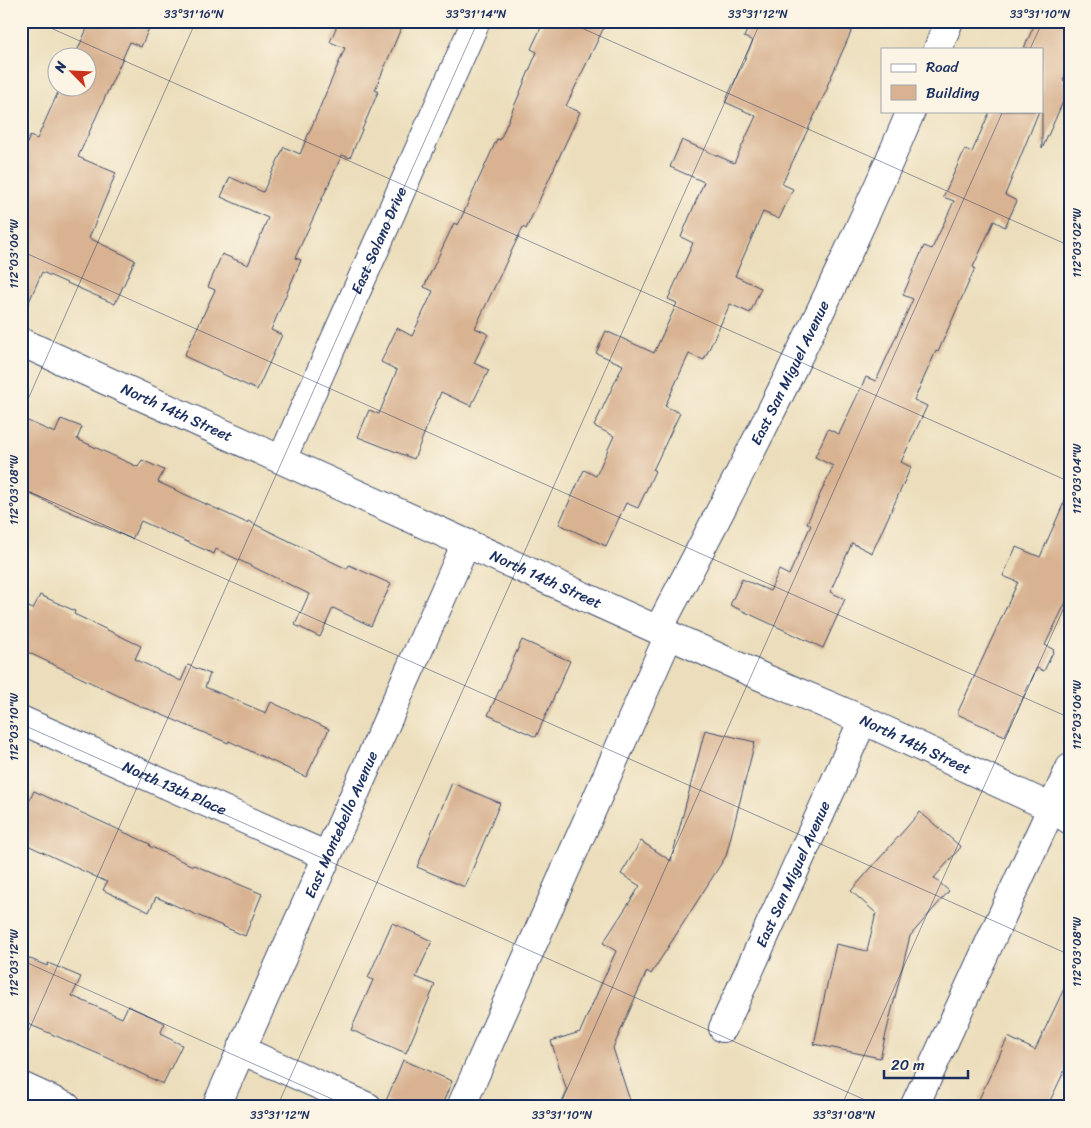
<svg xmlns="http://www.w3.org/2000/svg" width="1091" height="1128" viewBox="0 0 1091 1128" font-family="Sriracha,sans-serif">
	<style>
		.building { fill: #d8b291 }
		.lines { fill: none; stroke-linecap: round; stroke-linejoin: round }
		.minor-casing { stroke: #3a496c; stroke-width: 30 }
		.minor { stroke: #fff; stroke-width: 28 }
		.ticks { fill: none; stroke: #1b2f5e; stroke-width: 1; stroke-opacity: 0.45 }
		.labels { text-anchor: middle; stroke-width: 4; stroke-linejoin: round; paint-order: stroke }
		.street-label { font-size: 15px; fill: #1b2f5e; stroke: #fcf5e5 }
		.neatline { fill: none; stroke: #1b2f5e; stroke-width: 2 }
		.ticks-label { font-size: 12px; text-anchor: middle; fill: #1b2f5e }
	</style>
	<rect width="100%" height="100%" fill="#fcf5e5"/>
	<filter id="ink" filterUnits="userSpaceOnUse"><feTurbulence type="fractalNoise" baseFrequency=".02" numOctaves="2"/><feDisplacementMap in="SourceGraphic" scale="10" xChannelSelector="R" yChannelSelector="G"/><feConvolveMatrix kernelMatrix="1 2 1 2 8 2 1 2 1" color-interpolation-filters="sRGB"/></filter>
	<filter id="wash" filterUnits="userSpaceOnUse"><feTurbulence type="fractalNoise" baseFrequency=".0096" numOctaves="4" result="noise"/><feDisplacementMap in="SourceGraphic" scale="20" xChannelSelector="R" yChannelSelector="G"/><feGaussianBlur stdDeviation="1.12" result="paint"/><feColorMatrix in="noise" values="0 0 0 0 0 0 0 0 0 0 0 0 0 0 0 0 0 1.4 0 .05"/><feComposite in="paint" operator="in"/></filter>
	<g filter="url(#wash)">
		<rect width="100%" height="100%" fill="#ecdebc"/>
		<g id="blocks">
			<path class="building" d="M84 21H152L141 47 130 42 78 157 116 173 89 238 135 260 115 304 42 272 21 320V157L30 136 37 139 60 88H88V58H74L89 24Z
				M339 21H404L375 90 378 92 350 158 342 155 295 258 301 260 271 330 282 335 257 390 184 356 215 290 208 287 222 254 248 265 268 218 221 197 230 177 263 192 284 147 300 154 345 48 330 42Z
				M544 21H607L566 106 580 112 526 229 523 227 475 328 488 334 474 363 489 370 471 406 441 392 414 459 358 437 369 410 379 414 397 370 381 362 397 328 412 336 433 291 424 287 454 223 458 225 497 139 500 140 537 52 531 49Z
				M751 21H856L827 86 828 87 782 184 793 189 779 219 763 212 735 276 761 288 750 313 730 304 704 360 689 354 665 406 680 413 653 470 655 471 638 508 626 503 606 546 559 524 584 470 596 476 614 436 594 426 623 365 596 353 606 331 654 353 677 303 668 299 693 243 681 237 704 182 670 167 682 140 734 163 756 116 725 102 753 41 744 37Z
				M1036 21H1070V65L1063 80 1070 83V86L1042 149V49L1024 48Z
				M990 111H1039L1005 195 1017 201 1005 227 994 221 973 267 975 268 938 352 936 351 914 400 927 406 901 462 911 467 872 553 852 543 830 592 845 599 823 648 730 605 742 579 770 591 779 570 789 575 811 525 807 523 833 466 815 457 828 429 839 434 866 377 876 381 913 299 903 295 924 246 932 249 954 201 943 197 965 149 972 152Z
				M21 418 55 433 61 419 82 427 77 439 138 467 142 460 164 470 158 482 247 523 248 521 347 569 349 565 391 584 371 626 333 608 320 637 295 625 309 594 216 549 214 554 141 521 132 539 21 490Z
				M1070 489V594L1045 645 1054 650 1044 671 1037 668 1005 736 957 714 1018 582 1003 576 1016 547 1040 557Z
				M40 595 75 611 74 614 141 646 135 659 181 681 188 665 210 674 205 687 266 713 271 702 329 729 306 777 229 741 228 743 146 708V709L21 649V604L33 609Z
				M522 640 570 661 536 737 488 715Z
				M705 730 755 742 726 856 651 974 647 971 613 1048 632 1107H560L567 1091 551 1041 580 1032 616 951 603 943 640 886 621 874 641 841 671 861Z
				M452 783 500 803 465 887 417 867Z
				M34 791 150 844 149 846 193 866 194 865 262 894 245 936 156 897 149 912 103 890 107 882 21 842V818Z
				M920 812 961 847 934 878 949 891 910 936 880 1058 814 1044 836 944 867 951 876 913 851 891Z
				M392 923 432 941 416 977 435 985 406 1053 351 1030 373 980 368 978Z
				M21 955 47 966 48 963 81 977 72 996 122 1018 128 1006 165 1023 160 1034 182 1045 163 1084 108 1058 21 1021Z
				M1070 976V1059L1047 1107H995L979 1099 1008 1037 1035 1050Z
				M403 1060 452 1081 441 1107H400L386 1101Z"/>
		</g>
	</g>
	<g filter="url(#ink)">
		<use href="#blocks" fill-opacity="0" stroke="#3a496c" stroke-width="1"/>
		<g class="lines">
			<g class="minor-casing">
				<g id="minor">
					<path d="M938 49 949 21"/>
					<path id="s1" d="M21 342 762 677 863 720 1052 808 1070 820"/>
					<path id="s2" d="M282 459 476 21"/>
					<path id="s3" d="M658 630C748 460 836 288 911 111"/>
					<path id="s4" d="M21 720 327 856"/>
					<path id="s5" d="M723 1028 863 720"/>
					<path d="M241 1050 368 1107"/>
					<path d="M21 1086 67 1107"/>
					<path id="s6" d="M216 1107 466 543"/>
					<path d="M461 1107 669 635"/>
					<path d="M914 1107 1070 768"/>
				</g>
			</g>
			<use href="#minor" class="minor"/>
		</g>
	</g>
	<path class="ticks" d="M35 21 1070 482M566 21 1070 246M1030 49 1043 21M21 251 1070 718M21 415 196 21M21 488 1070 955M21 724 881 1107M21 960 350 1107M21 1048 478 21M277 1107 761 21M559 1107 1003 111M841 1107 1070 594"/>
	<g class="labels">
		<g class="street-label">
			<text dy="5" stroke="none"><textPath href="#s2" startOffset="239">East Solano Drive</textPath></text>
			<text dy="5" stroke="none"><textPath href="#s3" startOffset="289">East San Miguel Avenue</textPath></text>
			<text dy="5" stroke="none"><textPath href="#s1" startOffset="171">North 14th Street</textPath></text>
			<text dy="5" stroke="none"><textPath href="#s1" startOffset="576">North 14th Street</textPath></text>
			<text dy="5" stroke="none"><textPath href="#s1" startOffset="981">North 14th Street</textPath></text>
			<text dy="5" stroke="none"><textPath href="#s4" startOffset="168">North 13th Place</textPath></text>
			<text dy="5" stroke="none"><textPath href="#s6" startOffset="309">East Montebello Avenue</textPath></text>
			<text dy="5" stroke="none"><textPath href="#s5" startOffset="169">East San Miguel Avenue</textPath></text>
		</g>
	</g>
	<rect width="1091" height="1128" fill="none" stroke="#fcf5e5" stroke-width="55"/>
	<rect x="881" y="48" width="162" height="65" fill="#fcf5e5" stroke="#a2a6af"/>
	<rect x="891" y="64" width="25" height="8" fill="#ffffff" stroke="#a2a6af"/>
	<text x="926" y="72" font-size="15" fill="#1b2f5e">Road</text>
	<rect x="891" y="85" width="25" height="15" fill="#d8b291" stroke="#a2a6af"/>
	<text x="926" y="98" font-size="15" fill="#1b2f5e">Building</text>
	<g transform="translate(72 72) rotate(294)"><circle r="24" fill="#fcf5e5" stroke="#a2a6af"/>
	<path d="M0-4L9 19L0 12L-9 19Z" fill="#c8321e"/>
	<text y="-8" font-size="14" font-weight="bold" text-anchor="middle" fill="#1b2f5e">N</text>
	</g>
	<path d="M884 1070v8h84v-8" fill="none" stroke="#1b2f5e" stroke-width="2.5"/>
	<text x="891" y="1070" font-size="15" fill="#1b2f5e" stroke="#fcf5e5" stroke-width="4" paint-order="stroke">20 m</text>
	<rect x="28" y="28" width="1036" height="1072" class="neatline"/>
	<g class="ticks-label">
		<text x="194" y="18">33°31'16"N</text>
		<text x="476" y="18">33°31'14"N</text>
		<text x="758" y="18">33°31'12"N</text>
		<text x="1040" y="18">33°31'10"N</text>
		<text transform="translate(1077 243) rotate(-90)" y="4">112°03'02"W</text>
		<text transform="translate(14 254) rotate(-90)" y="4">112°03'06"W</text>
		<text transform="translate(1077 479) rotate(-90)" y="4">112°03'04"W</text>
		<text transform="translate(14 490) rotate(-90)" y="4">112°03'08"W</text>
		<text transform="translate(1077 715) rotate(-90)" y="4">112°03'06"W</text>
		<text transform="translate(14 727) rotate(-90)" y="4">112°03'10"W</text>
		<text transform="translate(1077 952) rotate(-90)" y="4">112°03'08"W</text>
		<text transform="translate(14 963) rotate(-90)" y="4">112°03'12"W</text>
		<text x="280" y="1119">33°31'12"N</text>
		<text x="562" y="1119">33°31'10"N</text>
		<text x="844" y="1119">33°31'08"N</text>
	</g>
</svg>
